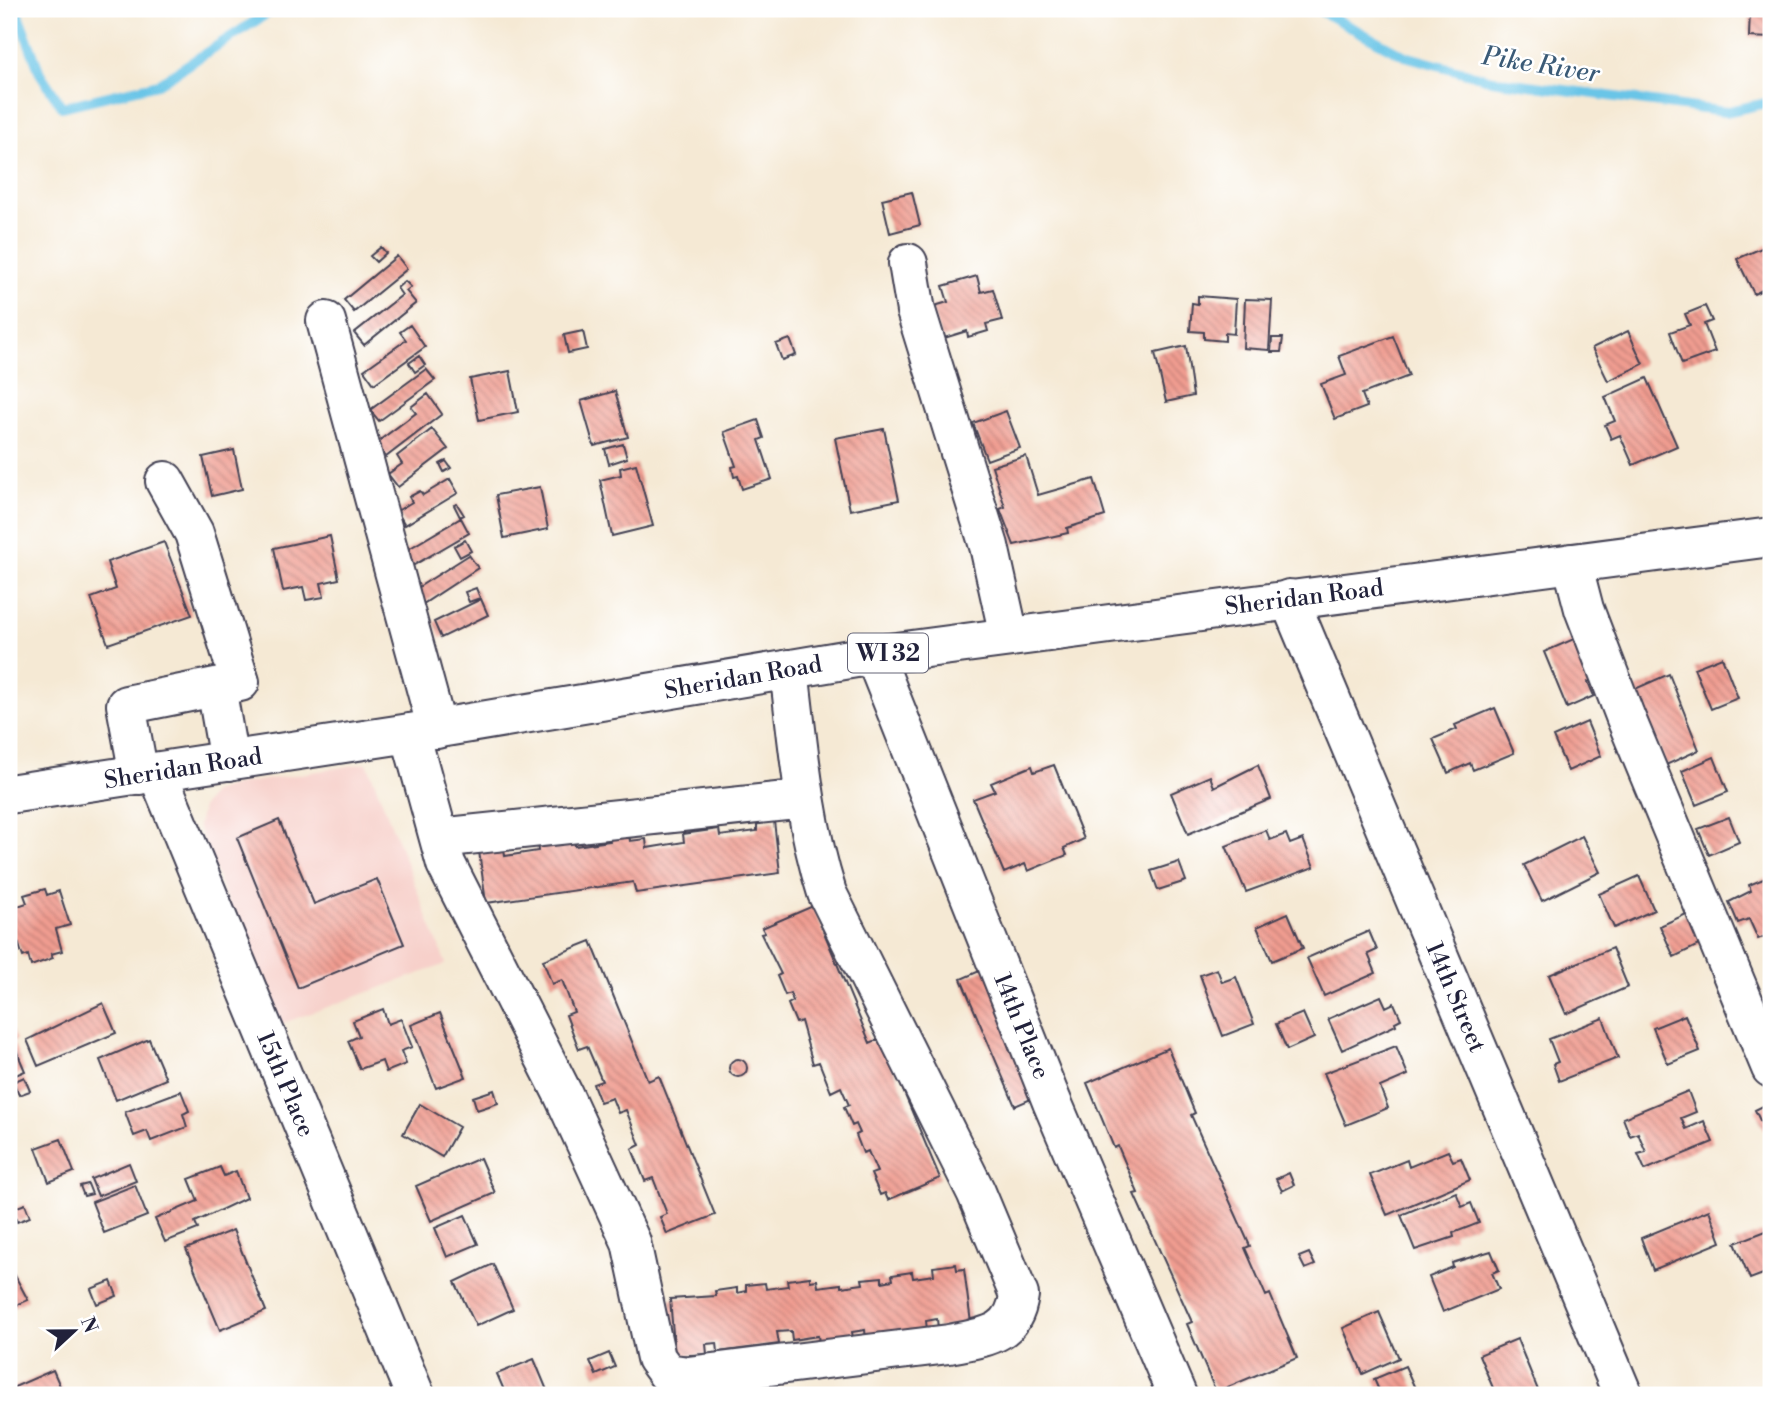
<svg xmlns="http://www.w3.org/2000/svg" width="1780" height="1404" viewBox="0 0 1780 1404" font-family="'Libre Bodoni',serif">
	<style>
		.built { fill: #f7d0ca }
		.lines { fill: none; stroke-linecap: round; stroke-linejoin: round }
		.stream { stroke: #69c5e7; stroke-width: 10 }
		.building { fill: url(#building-back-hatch) }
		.minor-casing { stroke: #424052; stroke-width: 42 }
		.major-casing { stroke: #424052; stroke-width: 42 }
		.minor { stroke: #fff; stroke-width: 38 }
		.major { stroke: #fff; stroke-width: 38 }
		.labels { text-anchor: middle; stroke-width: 5; stroke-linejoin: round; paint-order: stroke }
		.shield { fill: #fff; stroke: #646476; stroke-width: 2 }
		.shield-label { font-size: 23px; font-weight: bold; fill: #22223b }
		.street-label { font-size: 24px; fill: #22223b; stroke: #fff }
		.water-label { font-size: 26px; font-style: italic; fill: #3b5b77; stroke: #fff }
	</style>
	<defs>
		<pattern id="building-back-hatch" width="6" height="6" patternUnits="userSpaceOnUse" patternTransform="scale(1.75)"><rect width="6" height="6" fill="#f09c90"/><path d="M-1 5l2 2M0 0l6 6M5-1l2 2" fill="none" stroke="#c27f77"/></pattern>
	</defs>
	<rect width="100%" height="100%" fill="#fff"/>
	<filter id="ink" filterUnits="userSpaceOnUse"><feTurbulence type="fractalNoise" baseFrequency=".0143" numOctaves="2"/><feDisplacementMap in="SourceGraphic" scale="14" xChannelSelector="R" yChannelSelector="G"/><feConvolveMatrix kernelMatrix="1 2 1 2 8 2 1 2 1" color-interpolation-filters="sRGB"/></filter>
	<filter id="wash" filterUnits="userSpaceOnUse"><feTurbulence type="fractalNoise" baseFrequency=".00686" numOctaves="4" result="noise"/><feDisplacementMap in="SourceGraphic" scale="28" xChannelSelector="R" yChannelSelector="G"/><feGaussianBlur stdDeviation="1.57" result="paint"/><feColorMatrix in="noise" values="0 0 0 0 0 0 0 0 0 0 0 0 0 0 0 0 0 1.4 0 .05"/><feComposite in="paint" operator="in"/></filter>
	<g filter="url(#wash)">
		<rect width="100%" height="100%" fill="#f5e9d4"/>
		<path class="built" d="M367 763 446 964 275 1026 198 826 202 807 213 792 235 785Z"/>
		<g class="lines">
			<path class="stream" d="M16 9 40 73 62 107 158 84 274 9
				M1317 9 1405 56 1492 80 1725 112 1771 102"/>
		</g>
		<g id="blocks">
			<path class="building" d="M1750 9H1771V38L1749 37Z
				M912 192 920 225 890 233 882 199Z
				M1768 245 1771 252V286L1754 294 1737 259Z
				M381 247 386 253 376 262 370 256Z
				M397 256 407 269 354 312 344 300Z
				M977 276 981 292 993 289 1002 320 986 324 988 331 968 337 967 331 941 339 931 307 948 302 943 286Z
				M405 281 411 287 406 291 416 303 364 345 354 333 402 295 397 288Z
				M1198 296 1236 299 1234 334 1225 333V341L1204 339V332L1190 331 1192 303 1198 304Z
				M1245 299 1272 300 1269 350 1243 348Z
				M1705 306 1712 321 1704 324 1715 352 1682 364 1670 332 1690 325 1685 314Z
				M410 325 425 347 374 384 364 370 406 340 400 332Z
				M583 331 587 349 568 353 564 335Z
				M1628 331 1643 364 1608 381 1592 348Z
				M1393 336 1409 376 1362 394 1367 407 1335 419 1321 384 1346 375 1339 356Z
				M1272 338H1283L1281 352H1271Z
				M790 339 796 355 782 360 776 344Z
				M1186 346 1193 396 1166 402 1155 353Z
				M419 356 425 365 415 372 409 363Z
				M426 369 435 380 379 421 370 410Z
				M510 371 518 412 479 420 470 379Z
				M1647 378 1677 446 1633 465 1620 435 1611 439 1605 425 1615 421 1605 397Z
				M615 391 628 437 594 446 581 401Z
				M428 394 442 414 386 457 376 443 416 413 411 407Z
				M1006 411 1020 448 987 460 973 423Z
				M758 420 764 438 759 440 772 479 742 489 738 476 734 477 732 467 736 466 724 432Z
				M432 429 448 449 398 487 388 474 402 464 397 456Z
				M884 429 899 500 850 510 835 438Z
				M623 444 627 458 609 464 605 449Z
				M234 450 242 489 212 496 203 457Z
				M1026 456 1038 495 1094 479 1105 516 1067 528 1068 533 1014 545 1000 509 1005 507 992 466Z
				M446 461 451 468 444 472 440 464Z
				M636 464 653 526 612 536 600 480 621 475 620 468Z
				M450 479 458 493 405 525 397 511 412 502 409 497 420 491 423 495Z
				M540 487 548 529 504 538 496 495Z
				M457 504 464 515 460 517 454 505Z
				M461 518 469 533 409 568 400 554Z
				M330 536 339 579 321 583 324 597 306 600 303 587 283 591 274 548Z
				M465 540 471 551 460 557 454 546Z
				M164 542 192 615 108 644 91 598 116 589 107 562Z
				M469 555 478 568 423 604 414 590Z
				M476 588 480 598 469 602 465 592Z
				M481 599 488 615 441 638 434 622Z
				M1576 638 1594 679 1588 682 1594 696 1567 708 1544 652Z
				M1722 657 1738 698 1711 709 1694 668Z
				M1669 674 1699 750 1666 765 1635 689Z
				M1495 708 1514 753 1473 770 1470 763 1448 773 1433 739 1457 729 1455 725Z
				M1587 722 1601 756 1568 771 1553 737Z
				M1714 757 1728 792 1696 805 1682 771Z
				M1054 765 1084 839 1064 848 1067 855 1028 871 1025 864 1004 873 973 799 995 791 991 783 1032 766 1034 772Z
				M1258 765 1271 799 1188 834 1171 793 1210 776 1214 787Z
				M1729 817 1739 842 1709 855 1698 829Z
				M279 820 314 904 377 879 404 944 298 988 237 838Z
				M774 821 780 873 636 893 633 882 486 903 479 851 504 848 505 856 538 851 537 843 574 838 575 846 610 841 609 833 628 830 630 841 646 839 647 848 684 842 683 834 719 829 720 836 757 831V824Z
				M1266 830 1270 840 1286 834 1290 844 1303 839 1314 867 1246 892 1226 846Z
				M1582 836 1600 872 1542 901 1524 865Z
				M1179 862 1186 881 1158 890 1151 871Z
				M1639 876 1654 910 1614 928 1599 894Z
				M1768 877 1771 886V934L1758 939 1749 919 1738 923 1729 902 1751 891 1749 885Z
				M45 889 47 895 59 891 70 925 56 929 62 951 51 954 53 958 31 966 28 955 23 957 18 942 9 945V909L27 903 24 895Z
				M813 906 870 1043 881 1038 940 1178 888 1200 885 1193 880 1195 871 1174 877 1172 868 1151 863 1153 856 1135 860 1133 856 1124 852 1126 844 1107 849 1105 841 1087 831 1092 819 1062 813 1064 801 1021 796 1023 788 1004 793 1001 790 993 785 995 777 976 781 974 761 934 765 933 762 928Z
				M1695 910 1709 940 1674 957 1660 926Z
				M1288 913 1303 948 1272 961 1257 927Z
				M1369 931 1377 950 1368 954 1376 973 1324 996 1307 958Z
				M591 941 648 1081 659 1076 715 1215 667 1234 660 1217 667 1214 653 1178 645 1181 632 1149 640 1145 626 1110 618 1113 612 1098 600 1102 593 1084 602 1081 587 1046 579 1049 566 1015 574 1012 562 980 552 984 543 960Z
				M1612 948 1628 987 1566 1014 1549 975Z
				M991 966 1045 1093 1015 1106 961 979Z
				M1217 969 1222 982 1236 977 1254 1024 1223 1036 1200 975Z
				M1381 996 1386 1007 1394 1003 1401 1019 1395 1022 1396 1025 1342 1050 1328 1019Z
				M103 1003 116 1033 38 1066 27 1040Z
				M383 1009 388 1024 401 1019 412 1047 401 1051 406 1064 386 1072 382 1061 360 1069 348 1041 359 1036 353 1021Z
				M440 1013 466 1077 436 1088 411 1025Z
				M1303 1013 1314 1038 1287 1050 1276 1024Z
				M1685 1015 1700 1051 1668 1064 1653 1028Z
				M1603 1018 1618 1058 1559 1081 1553 1064 1558 1062 1549 1039Z
				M9 1024 16 1040 9 1043Z
				M149 1039 166 1079 116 1100 100 1060Z
				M14 1045 25 1071 9 1078V1047Z
				M1396 1046 1408 1075 1380 1087 1388 1108 1346 1125 1324 1073Z
				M1168 1048 1195 1113 1191 1115 1250 1246 1245 1248 1266 1296 1270 1294 1297 1358 1216 1392 1187 1324 1192 1322 1134 1194 1138 1193 1118 1146 1114 1148 1087 1083Z
				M729 1068a9 9 0 1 1 18 0a9 9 0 1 1-18 0Z
				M24 1077 30 1091 19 1095 13 1082Z
				M494 1090 498 1103 477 1110 473 1097Z
				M181 1091 189 1111 183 1114 187 1127 151 1141 147 1131 134 1136 125 1112Z
				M1688 1091 1696 1112 1681 1118 1686 1129 1704 1121 1713 1142 1645 1170 1638 1154 1646 1152 1638 1133 1630 1136 1623 1118Z
				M1771 1102V1126L1764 1129 1755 1110Z
				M420 1104 459 1127 442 1157 403 1134Z
				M61 1139 74 1172 49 1182 36 1148Z
				M1448 1151 1453 1161 1461 1158 1470 1180 1387 1215 1370 1175 1407 1160 1409 1167Z
				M480 1158 495 1193 431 1221 416 1186Z
				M129 1163 136 1181 98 1196 91 1179Z
				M220 1167 224 1176 236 1171 246 1198 195 1222 198 1229 165 1242 155 1219 198 1201 189 1179Z
				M1289 1173 1294 1185 1282 1191 1276 1179Z
				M88 1184 92 1194 84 1196 80 1186Z
				M135 1185 147 1216 104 1233 92 1202Z
				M1456 1192 1462 1207 1471 1203 1479 1223 1453 1233 1454 1237 1415 1250 1401 1215Z
				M25 1204 30 1217 17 1222 12 1209Z
				M1709 1210 1721 1242 1653 1270 1641 1238Z
				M465 1215 478 1244 447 1257 435 1228Z
				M1771 1229V1271L1750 1279 1735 1243Z
				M233 1230 266 1311 220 1330 186 1249Z
				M1491 1251 1499 1270 1492 1273 1499 1289 1443 1312 1429 1277 1453 1267 1452 1263Z
				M1309 1253 1315 1265 1305 1269 1299 1257Z
				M493 1264 513 1309 476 1326 455 1282Z
				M956 1264 957 1270 964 1269 971 1323 938 1328 937 1319 926 1321 927 1330 866 1339 865 1330 852 1332 854 1344 820 1348 818 1336 792 1340 791 1331 777 1332 779 1344 718 1352 717 1343 706 1344 707 1354 675 1356 670 1299 716 1296 715 1291 737 1288V1293L746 1291V1285L765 1283 766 1289 788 1286 787 1280 810 1277V1281L817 1280 818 1287 841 1284V1287L863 1284 862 1279 882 1277V1282L893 1280 892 1275 912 1272 913 1278 934 1275 933 1267Z
				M12 1270 28 1300 10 1308 9 1272Z
				M111 1281 117 1296 97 1304 91 1289Z
				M1379 1312 1399 1358 1363 1374 1343 1328Z
				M1517 1339 1540 1395H1496L1479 1355Z
				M609 1353 615 1367 596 1375 590 1361Z
				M534 1359 549 1395H506L497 1374Z
				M1405 1366 1418 1395H1381L1374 1379Z
				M53 1370 63 1393 67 1395H15L12 1388Z"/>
		</g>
	</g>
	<g filter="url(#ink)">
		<use href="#blocks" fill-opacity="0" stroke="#424052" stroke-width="2"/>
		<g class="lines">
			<g class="minor-casing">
				<path id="minor" d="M908 263 916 311 989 546 1009 636
					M326 321 437 729
					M1572 563 1584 609 1625 716 1771 1068
					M1289 599 1623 1395
					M874 655 1052 1102 1177 1395
					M216 687 229 761
					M410 733 446 864 563 1094 631 1242 656 1358 667 1373 688 1376 949 1344C984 1337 1014 1336 1019 1295L976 1192 827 893C804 821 798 744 789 669
					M157 772 415 1395
					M139 775 126 705 240 682 194 533 165 481
					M439 838 805 799"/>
			</g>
			<g class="major-casing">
				<path id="major" d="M9 794 410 733 874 655 1771 537"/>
			</g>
			<use href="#minor" class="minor"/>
			<use href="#major" class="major"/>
		</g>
	</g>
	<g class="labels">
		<rect class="shield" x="848" y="633.5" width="80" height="39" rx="5"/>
		<g class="shield-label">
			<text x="888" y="661">WI 32</text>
		</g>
		<g class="street-label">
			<text transform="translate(1304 597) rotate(-7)" y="8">Sheridan Road</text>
			<text transform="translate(743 677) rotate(-10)" y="8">Sheridan Road</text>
			<text transform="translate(183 768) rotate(-9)" y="8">Sheridan Road</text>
			<text transform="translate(1456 997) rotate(67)" y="8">14th Street</text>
			<text transform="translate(1022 1026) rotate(68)" y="8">14th Place</text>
			<text transform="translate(286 1084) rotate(67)" y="8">15th Place</text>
		</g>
		<g class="water-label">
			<text transform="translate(1541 64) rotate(9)" y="9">Pike River</text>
		</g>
	</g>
	<rect width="1780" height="1404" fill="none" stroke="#fff" stroke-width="35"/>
	<g transform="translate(74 1331) rotate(68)" stroke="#ffffff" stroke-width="5" paint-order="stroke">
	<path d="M0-5L12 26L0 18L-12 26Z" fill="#22223b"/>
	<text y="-10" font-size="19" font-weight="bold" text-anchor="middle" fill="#22223b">N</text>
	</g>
</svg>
